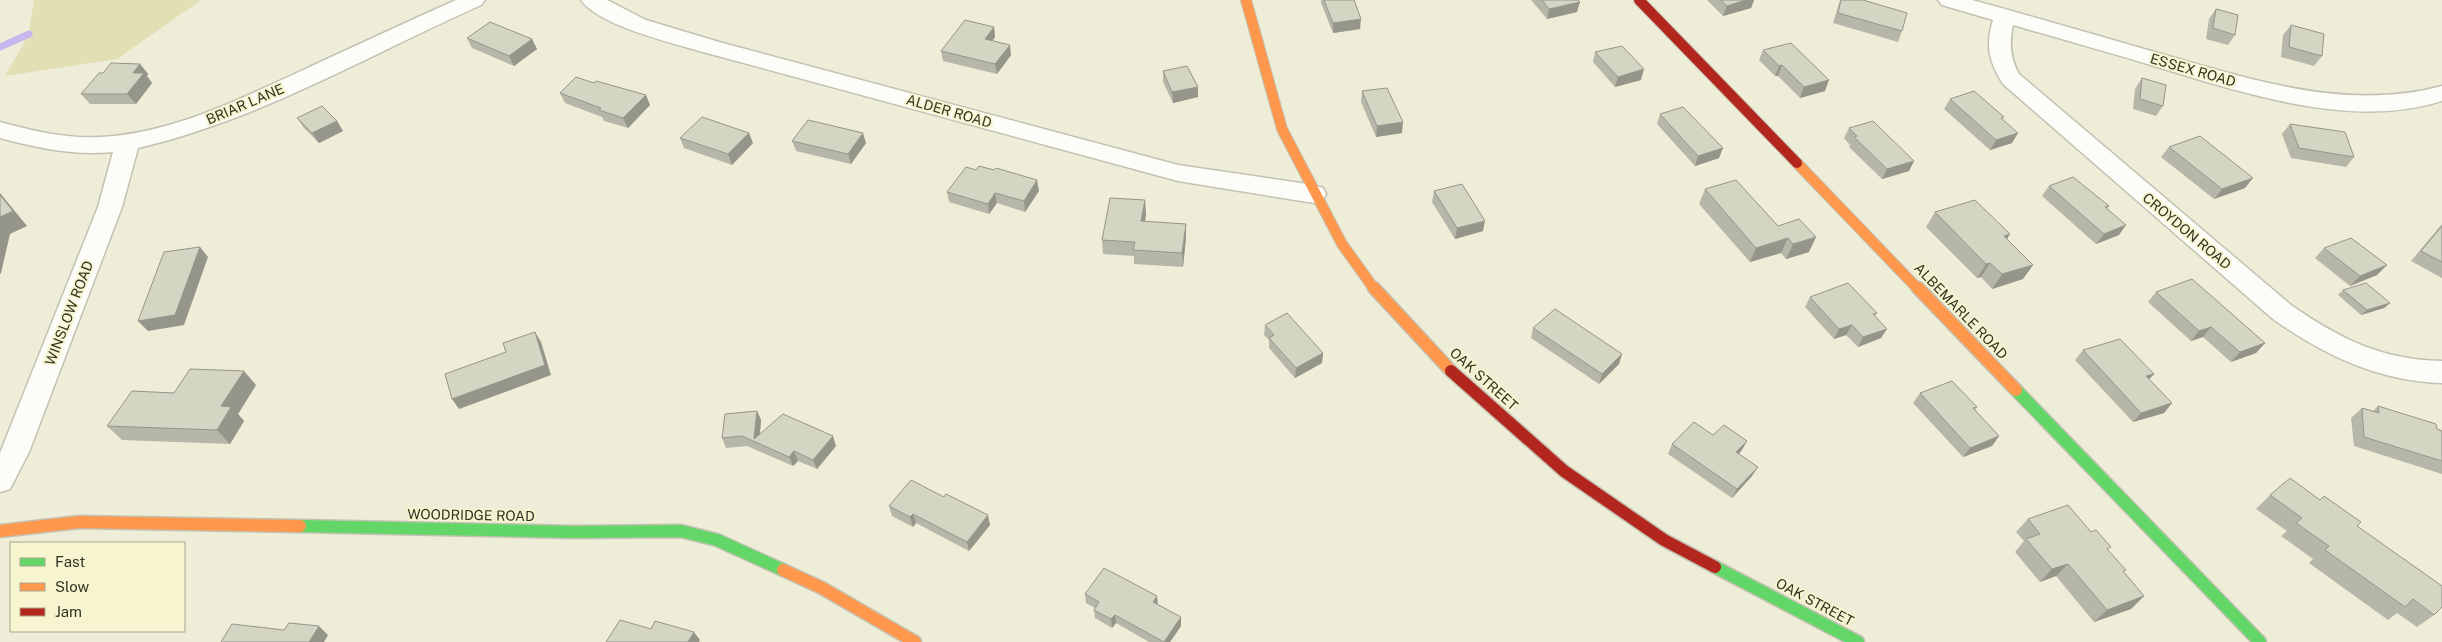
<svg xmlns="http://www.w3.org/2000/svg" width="2442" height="642" viewBox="0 0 2442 642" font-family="'Public Sans',sans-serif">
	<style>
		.green { fill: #e1dfb3 }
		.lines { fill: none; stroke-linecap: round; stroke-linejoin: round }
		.stream { stroke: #c8b6ef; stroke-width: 7 }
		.street-casing { stroke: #c3c2b2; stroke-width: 3 }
		.fast-casing { stroke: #c3c2b2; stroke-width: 15 }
		.slow-far1-casing { stroke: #c3c2b2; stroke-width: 12 }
		.slow-casing { stroke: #c3c2b2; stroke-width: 15 }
		.jam-far1-casing { stroke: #c3c2b2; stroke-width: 12 }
		.jam-casing { stroke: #c3c2b2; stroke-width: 15 }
		.street { fill: #fcfcf9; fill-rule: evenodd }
		.fast { stroke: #63d668; stroke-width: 12 }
		.slow-far1 { stroke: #ff974d; stroke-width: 10 }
		.slow { stroke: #ff974d; stroke-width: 12 }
		.jam-far1 { stroke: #b3261e; stroke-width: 10 }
		.jam { stroke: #b3261e; stroke-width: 12 }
		.wall { fill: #b7b7a9 }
		.shaded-wall { fill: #959589 }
		.building { fill: #d5d5c4; stroke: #959589 }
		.labels { text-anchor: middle; stroke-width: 4; stroke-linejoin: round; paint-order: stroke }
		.street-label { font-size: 14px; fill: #333325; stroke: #f6f5d0 }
	</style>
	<rect width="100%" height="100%" fill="#eeedd8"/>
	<path class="green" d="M34 0H201L117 59 5 76 29 34Z"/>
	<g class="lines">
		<path class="stream" d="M0 47 29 34"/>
		<g class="street-casing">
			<path id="street" d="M456 0H485L481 5C369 55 259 120 138 148L122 207 29 452 10 489 0 492V453L98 207 113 152C75 156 37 148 0 138V122C33 131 67 139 101 137 172 133 238 100 301 71 353 47 404 23 456 0Z
				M581 0H607L646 20 719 42 1178 165 1314 185 1323 188 1326 194 1323 200 1314 203 1178 181 703 52C673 43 599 26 581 0Z
				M1938 0H1972C2030 16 2087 32 2144 49 2241 76 2342 113 2442 86V101C2348 131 2235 90 2144 63 2101 50 2057 38 2013 25 2009 43 2010 58 2019 74L2291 305C2340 339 2382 360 2442 361V383C2378 381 2324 355 2273 319L2003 84C1989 62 1985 45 1993 20L1942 5Z"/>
		</g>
		<g class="fast-casing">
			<path id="fast" d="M2016 390 2260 642
				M300 526 574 532 681 531 717 540 783 570
				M1715 567 1858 642"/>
		</g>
		<g class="slow-far1-casing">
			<path id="slow-far1" d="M1246 0 1282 129 1342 244 1375 290
				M1797 163 1919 290"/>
		</g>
		<g class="slow-casing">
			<path id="slow" d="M1374 288 1451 371
				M1918 288 2016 390
				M0 531 79 522 300 526
				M783 570 822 588 915 642"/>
		</g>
		<g class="jam-far1-casing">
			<path id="jam-far1" d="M1639 0 1797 163"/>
		</g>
		<g class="jam-casing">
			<path id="jam" d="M1451 371 1564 471 1664 540 1715 567"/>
		</g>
		<use href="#street" class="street"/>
		<use href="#fast" class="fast"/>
		<use href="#slow-far1" class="slow-far1"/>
		<use href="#slow" class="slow"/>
		<use href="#jam-far1" class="jam-far1"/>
		<use href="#jam" class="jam"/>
	</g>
	<path class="wall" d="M1321 0H1354L1360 29 1333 33 1321 3Z
		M1531 0H1578L1577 12 1547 19Z
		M1707 0H1754L1751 8 1723 16Z
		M1840 0H1863L1902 31 1898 42 1833 23Z
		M2216 9 2235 35 2228 45 2206 39 2209 19Z
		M2291 25 2322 56 2314 66 2281 57 2283 35Z
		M994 27 995 37 993 41 1011 55 997 74 943 61 941 51Z
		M467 38 532 39 537 49 514 66 472 48Z
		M1763 50 1825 91 1800 98 1778 76H1775L1759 60Z
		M1595 52 1641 80 1615 87 1593 62Z
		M140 64 148 74 147 76 152 83 136 104H90L81 94 103 73Z
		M1163 71 1198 87V97L1173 103 1163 82Z
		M2142 78 2163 106 2156 116 2133 109 2135 89Z
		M1362 91 1402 133 1376 137 1361 102Z
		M560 93 650 105 628 128 604 121 602 117 565 103Z
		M1950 99 2003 119 2012 143 1990 150 1944 109Z
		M1660 114 1719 158 1695 166 1657 124Z
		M297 118 343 131 319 143 304 128Z
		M2290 124 2354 157 2346 167 2291 158 2282 134Z
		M1849 128 1909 171 1882 179 1849 147 1850 145 1844 138Z
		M680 138 753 143 732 165 684 148Z
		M792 141 866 143 851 164 796 151Z
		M2169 147 2245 188 2214 199 2161 157Z
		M2049 186 2109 206 2107 209 2119 235 2096 244 2042 196Z
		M1705 189 1778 226 1809 252 1786 259 1781 253 1750 262 1699 204Z
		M1039 191 1025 212 997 203 989 214 949 202 947 192Z
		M1434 191 1483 231 1455 239 1432 202Z
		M1145 200 1146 215 1145 221 1186 238 1183 267 1134 264V256L1103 254 1102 240Z
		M1935 212 2007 239 2023 279 1992 289 1981 277 1977 278 1926 227Z
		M2442 224V278L2411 261Z
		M2324 248 2377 275 2350 286 2315 258Z
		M2343 290 2390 303 2384 308 2361 315 2338 295Z
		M2156 292 2265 343 2256 353 2231 362 2203 337 2191 341 2148 302Z
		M1810 297 1877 313 1875 316 1881 338 1858 347 1846 335 1834 339 1805 307Z
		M1265 325 1323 353 1322 363 1295 378 1269 348V340L1264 335Z
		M1533 328 1622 354 1619 364 1599 384 1531 338Z
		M2083 350 2154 374 2149 379 2172 403 2164 413 2133 422 2075 360Z
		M256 385 238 414 244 421 230 444 122 440 107 426 174 393Z
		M1920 393 1977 407 1975 410 1999 436 1992 446 1963 457 1913 403Z
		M2378 406 2442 431V474L2354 446 2351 418 2362 408 2373 411Z
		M757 411 761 420 760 434 836 446 817 469 798 461 793 466 747 446 726 448 722 438Z
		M1713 435 1742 450 1739 454 1752 476 1732 498 1668 454 1672 444Z
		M2270 495 2357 526 2434 615 2417 627 2397 613 2388 620 2309 563 2313 559 2281 536 2287 531 2256 509Z
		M944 497 990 525 969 551 916 523 913 527 892 516 889 506Z
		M2028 519 2091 532 2108 550 2123 572 2144 596 2131 609 2094 622 2056 576 2040 582 2015 552 2024 541 2016 532Z
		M1085 594 1158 604 1181 626 1170 642H1149L1116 623 1112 628 1095 618 1094 610 1095 608 1086 603Z"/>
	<path class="shaded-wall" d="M1746 0H1754L1751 8 1723 16 1727 6Z
		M1580 2 1577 12 1547 19 1549 9Z
		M1361 19 1360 29 1333 33V23Z
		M994 27 995 37 986 49 985 39Z
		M532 39 537 49 514 66 509 56Z
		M1010 45 1011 55 997 74 995 64Z
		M140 64 148 74 147 76 152 83 136 104 127 94 133 73Z
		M1782 65 1778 76H1775L1779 66Z
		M1644 69 1641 80 1615 87 1618 77Z
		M1829 80 1825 91 1800 98 1804 87Z
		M1198 87V97L1173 103 1172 92Z
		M646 95 650 105 628 128 623 118Z
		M337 121 343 131 319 143 312 133Z
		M1403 122 1402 133 1376 137 1377 126Z
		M749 133 753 143 732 165 728 154Z
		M863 133 866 143 851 164 848 154Z
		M2018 133 2012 143 1990 150 1996 140Z
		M1723 148 1719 158 1695 166 1698 156Z
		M1914 161 1909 171 1882 179 1887 169Z
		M2253 178 2245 188 2214 199 2222 189Z
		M1037 180 1039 191 1025 212 1024 201Z
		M0 193 27 226 10 234 1 273 0 274Z
		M995 193 997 203 989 214 988 204Z
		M1145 200 1146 215 1142 236 1141 221Z
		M1485 221 1483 231 1455 239 1457 228Z
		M1186 224V238L1183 267 1182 253Z
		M2126 225 2119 235 2096 244 2104 234Z
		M2010 234 2001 249 2004 236Z
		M1816 237 1809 252 1786 259 1793 244Z
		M1788 238 1781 253 1750 262 1756 248Z
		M200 247 208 257 184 325 148 331 138 321Z
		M1990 263 1981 277 1977 278 1986 264Z
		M2033 265 2023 279 1992 289 2002 274Z
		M2387 265 2377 275 2350 286 2360 276Z
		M2390 303 2384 308 2361 315 2367 310Z
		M1852 325 1846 335 1834 339 1839 329Z
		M2211 327 2203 337 2191 341 2199 331Z
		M1887 329 1881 338 1858 347 1863 337Z
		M535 332 541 342 551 375 459 409 452 399Z
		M2265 343 2256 353 2231 362 2240 352Z
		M1323 353 1322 363 1295 378 1296 368Z
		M1622 354 1619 364 1599 384 1602 374Z
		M244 371 256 385 238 414 244 421 230 444 217 430 221 406Z
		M2154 374 2145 384 2146 376Z
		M2172 403 2164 413 2133 422 2141 413Z
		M757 411 761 420 759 443 754 439Z
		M833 436 836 446 817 469 813 460Z
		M1999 436 1992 446 1963 457 1970 448Z
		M1747 441 1742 450 1731 462 1736 452Z
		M794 451 798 461 793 466 789 457Z
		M1758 467 1752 476 1732 498 1737 489Z
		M913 514 916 523 913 527 910 517Z
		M988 515 990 525 969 551 967 542Z
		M2068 564 2056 576 2040 582 2052 569Z
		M1157 596 1158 605 1153 602Z
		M2144 596 2131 609 2094 622 2107 610Z
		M1115 615 1116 623 1112 628 1111 619Z
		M1181 617V626L1170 642H1164Z
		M319 626 328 635 324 642H309Z
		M694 632 700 640 699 642H688Z"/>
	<path class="building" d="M1324 0H1354L1361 19 1333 23Z
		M1542 0H1578L1580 2 1549 9Z
		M1721 0H1746L1727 6Z
		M1841 0H1863L1907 13 1902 31 1838 13Z
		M2216 9 2238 15 2235 35 2213 28Z
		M965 20 994 27 985 39 1010 45 995 64 941 51Z
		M490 22 532 39 509 56 467 38Z
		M2291 25 2324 34 2322 56 2289 47Z
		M1791 43 1829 80 1804 87 1782 65 1779 66 1763 50Z
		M1622 46 1644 69 1618 77 1595 52Z
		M111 63 140 64 133 73H144L127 94H81L99 73H103Z
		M1187 66 1198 87 1172 92 1163 71Z
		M576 77 594 83 596 81 646 95 623 118 599 110 601 108 560 93Z
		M2142 78 2166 85 2163 106 2140 99Z
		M1387 88 1403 122 1377 126 1362 91Z
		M1974 91 2004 117 2001 118 2018 133 1996 140 1950 99Z
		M322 106 337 121 312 133 297 118Z
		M1683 107 1723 148 1698 156 1660 114Z
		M702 117 749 133 728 154 680 138Z
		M808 120 863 133 848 154 792 141Z
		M1873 121 1914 161 1887 169 1854 137 1857 136 1849 128Z
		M2290 124 2345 132 2354 157 2299 148Z
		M2200 136 2253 178 2222 189 2169 147Z
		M979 166 994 170 996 168 1037 180 1024 201 995 193 988 204 947 192 966 167 976 170Z
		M2073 177 2109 206 2105 207 2126 225 2104 234 2049 186Z
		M1736 180 1778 226 1799 219 1816 237 1793 244 1788 238 1756 248 1705 189Z
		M1462 184 1485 221 1457 228 1434 191Z
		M0 195 13 211 0 217Z
		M1110 198 1145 200 1141 221 1186 224 1182 253 1133 250 1135 242 1102 240Z
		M1975 200 2010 234 2004 236 2033 265 2002 274 1990 263 1986 264 1935 212Z
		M2442 226V262L2421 251Z
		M2351 238 2387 265 2360 276 2324 248Z
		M200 247 175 315 138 321 164 252Z
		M2192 279 2265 343 2240 352 2211 327 2199 331 2156 292Z
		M1848 283 1877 313 1873 314 1887 329 1863 337 1852 325 1839 329 1810 297Z
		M2366 283 2390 303 2367 310 2343 290Z
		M1555 309 1622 354 1602 374 1533 328Z
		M1287 313 1323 353 1296 368 1269 338 1274 335 1265 325Z
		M535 332 545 365 452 399 445 374 506 352 503 343Z
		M2120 339 2154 374 2146 376 2172 403 2141 413 2083 350Z
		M190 369 244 371 221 406 231 407 217 430 107 426 132 391 174 393Z
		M1952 381 1977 407 1973 408 1999 436 1970 448 1920 393Z
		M2378 406 2436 424 2437 429 2442 431V461L2364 437 2362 408 2379 413Z
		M757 411 754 439 783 414 833 436 813 460 794 451 789 457 742 436 722 438 725 414Z
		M1694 422 1713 435 1724 425 1747 441 1736 452 1758 467 1737 489 1672 444Z
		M2290 478 2320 500 2324 496 2361 522 2357 526 2442 586V607L2434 615 2413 599 2405 607 2325 550 2329 546 2296 523 2302 518 2270 495Z
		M911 480 944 497 946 494 988 515 967 542 913 514 910 517 889 506Z
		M2068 505 2091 532 2096 530 2111 547 2107 549 2126 570 2123 571 2144 596 2107 610 2068 564 2052 569 2026 539 2040 534 2028 519Z
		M1104 568 1157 596 1153 602 1181 617 1164 642 1115 615 1111 619 1094 610 1099 602 1085 594Z
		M620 620 651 629 655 621 694 632 688 642H606Z
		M289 623 319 626 309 642H221L232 624 284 630Z"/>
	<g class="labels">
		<g class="street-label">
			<text transform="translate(2193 70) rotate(16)" y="5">ESSEX ROAD</text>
			<text transform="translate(245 104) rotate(-23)" y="5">BRIAR LANE</text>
			<text transform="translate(949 111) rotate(16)" y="5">ALDER ROAD</text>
			<text transform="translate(2187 231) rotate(40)" y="5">CROYDON ROAD</text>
			<text transform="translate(1961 311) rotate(46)" y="5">ALBEMARLE ROAD</text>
			<text transform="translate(69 313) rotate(-69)" y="5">WINSLOW ROAD</text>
			<text transform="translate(1484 379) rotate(42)" y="5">OAK STREET</text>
			<text transform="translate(471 515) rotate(1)" y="5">WOODRIDGE ROAD</text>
			<text transform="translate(1815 602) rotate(28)" y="5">OAK STREET</text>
		</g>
	</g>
	<rect x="10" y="542" width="175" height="90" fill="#f6f5d0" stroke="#a8a78c"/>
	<rect x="20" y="558" width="25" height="8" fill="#63d668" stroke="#a8a78c"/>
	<text x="55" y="567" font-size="15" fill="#333325">Fast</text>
	<rect x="20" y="583" width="25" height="8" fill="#ff974d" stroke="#a8a78c"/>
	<text x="55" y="592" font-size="15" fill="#333325">Slow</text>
	<rect x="20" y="608" width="25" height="8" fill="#b3261e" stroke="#a8a78c"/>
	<text x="55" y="617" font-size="15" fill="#333325">Jam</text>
</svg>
